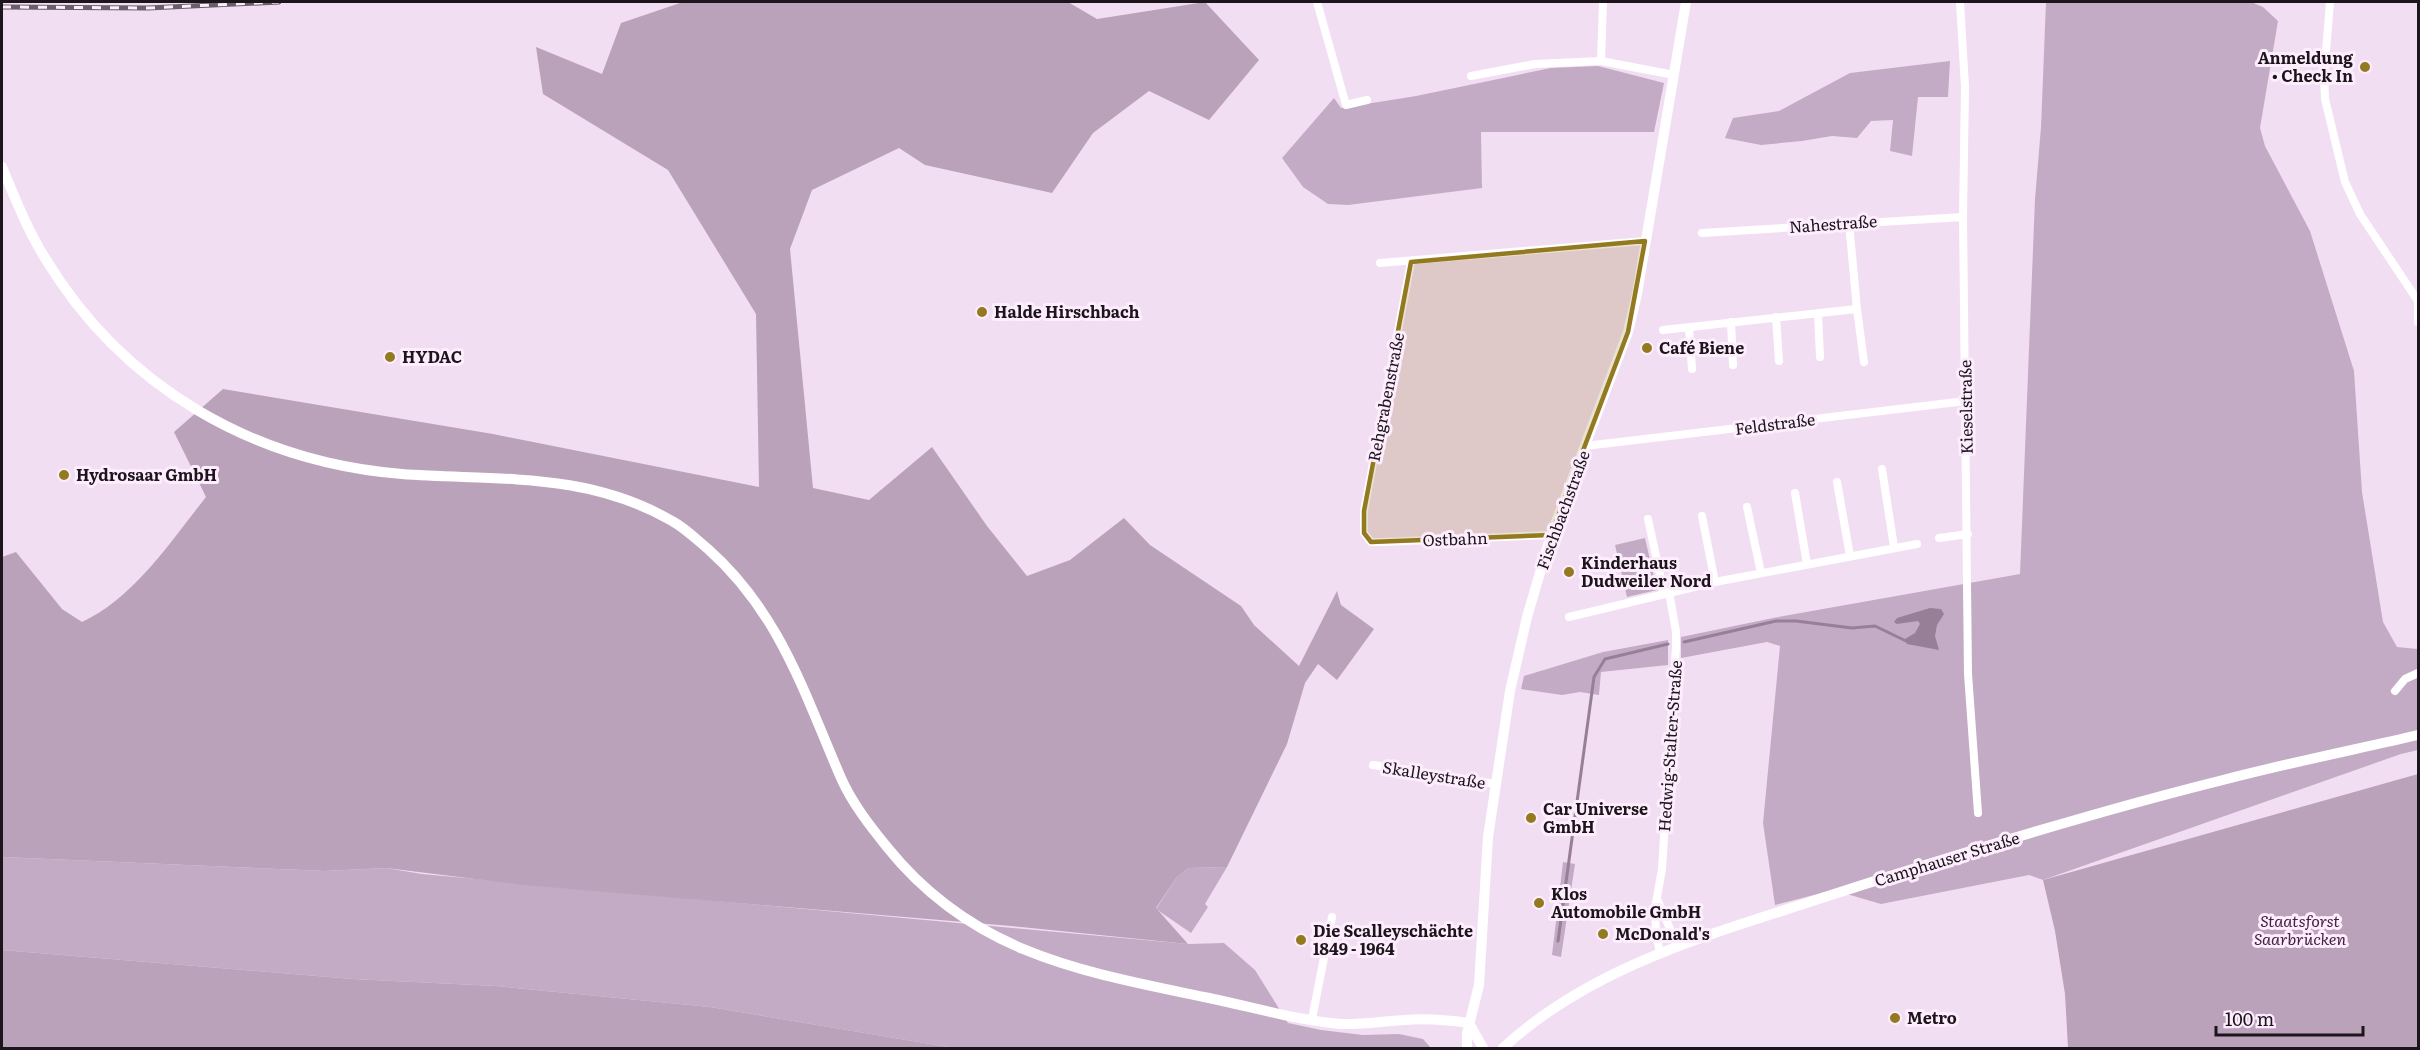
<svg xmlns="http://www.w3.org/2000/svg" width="2420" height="1050" viewBox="0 0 2420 1050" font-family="Literata,serif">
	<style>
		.green { fill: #c4abc5 }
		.forest { fill: #bba2bb }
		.water { fill: #977f98 }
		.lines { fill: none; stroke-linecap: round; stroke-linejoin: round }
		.stream { stroke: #977f98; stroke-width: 3 }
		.minor { stroke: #fff; stroke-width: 8 }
		.tertiary { stroke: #fff; stroke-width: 10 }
		.rail-casing { stroke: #6a5e6a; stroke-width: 5 }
		.rail { stroke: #fdedfd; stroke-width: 3; stroke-dasharray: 9; stroke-linecap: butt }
		.marked { fill: #937920; fill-opacity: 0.2; stroke: #937920; stroke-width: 4.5; stroke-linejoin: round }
		.poi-dot { fill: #937920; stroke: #fdedfd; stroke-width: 2 }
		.labels { text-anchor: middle; stroke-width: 6; stroke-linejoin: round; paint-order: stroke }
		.poi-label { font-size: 16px; font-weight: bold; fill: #1c151c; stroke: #fdedfd; text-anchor: start }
		.street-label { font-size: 16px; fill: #1c151c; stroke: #fdedfd }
		.park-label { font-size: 16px; font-style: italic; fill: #432245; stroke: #fdedfd }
	</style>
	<rect width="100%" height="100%" fill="#f2def3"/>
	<path class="green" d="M2046 2H2251L2263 7 2278 21 2260 128 2265 146 2310 231 2354 371 2362 492 2383 622 2397 647 2418 649V750L2401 754 2043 880 2029 875 1881 904 1833 890 1775 905 1763 823 1780 646 1767 642 1681 658V637L1773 618 2020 574 2035 199 2041 127Z
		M1950 61 1948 97H1918L1912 156 1890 151 1893 120 1871 121 1857 138 1832 136 1802 141 1761 145 1725 138 1733 118 1779 111 1850 73Z
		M1598 66 1664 83 1654 132H1481L1482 188 1348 205 1328 204 1303 187 1282 158 1334 98 1341 108 1416 96 1551 68Z
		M1645 538 1657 590 1627 597 1615 545Z
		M1668 640V665L1601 672 1599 695 1580 692 1562 695 1521 689 1524 676 1603 652Z
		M2 857 325 871 386 868 422 874 1188 944 1224 943 1255 970 1288 1023 1321 1030 1363 1035 1399 1034 1423 1039 1431 1048H954L710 1007 496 986 353 979 2 950Z
		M1563 862 1575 864 1561 957 1552 955Z
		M1227 867 1205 904 1208 907 1191 933 1156 909 1177 877 1189 868Z"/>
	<path class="forest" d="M683 2H1068L1097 19 1205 2 1259 60 1209 120 1149 91 1093 133 1052 193 925 165 899 148 812 190 790 249 813 488 869 500 932 447 987 526 1027 576 1070 560 1124 518 1150 545 1241 606 1254 625 1299 666 1337 591 1341 605 1374 629 1337 680 1318 664 1305 683 1287 744 1227 867 1189 868 1177 877 1156 908 1188 944 1011 926 524 885 386 868 325 871 2 857V557L16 552 62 609 82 622C134 598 171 541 206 497L174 432 223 389 493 434 759 487 756 314 668 170 543 94 536 47 602 74 621 23Z
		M2418 774V1048H2068L2065 994 2055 931 2043 880Z
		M2 950 353 979 496 986 710 1007 954 1048H2Z"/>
	<path class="water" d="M1930 608 1941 609 1944 614 1937 625 1935 636 1939 650 1907 644 1905 639 1915 633 1920 624 1918 621 1897 624 1894 622 1897 618Z"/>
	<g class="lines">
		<path class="stream" d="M1684 642 1776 621H1796L1852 628 1875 626 1906 641
			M1558 941 1594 677 1605 659 1668 644"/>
		<path class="minor" d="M1317 2 1346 105 1367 100
			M1960 2 1965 87 1963 217 1968 674 1978 813
			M2330 2 2324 77 2325 99 2345 182 2360 214 2418 301
			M1601 61 1603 2
			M1471 76 1535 64 1601 61 1674 75
			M1702 233 1963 217
			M1411 262 1364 511V533L1371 542H1382L1551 535
			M1380 263 1645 241
			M2418 300V322
			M1857 309 1864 362
			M1818 313 1820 357
			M1776 317 1779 361
			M1731 322 1733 365
			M1689 328 1692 369
			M1663 330 1857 309 1849 223
			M1585 446 1966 401
			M1882 469 1894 547
			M1837 482 1850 556
			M1795 493 1807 564
			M1747 507 1761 573
			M1702 516 1715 582
			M1648 519 1664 593
			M1939 538 1968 534
			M1569 617 1715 582 1917 544
			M2395 691 2405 679 2418 673
			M1373 765 1495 784
			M1658 901 1677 945
			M1660 952 1656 934 1655 908 1662 869 1676 647V632L1669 592
			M1312 1019 1332 917"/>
		<path class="tertiary" d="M2 167C15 198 27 229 45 258 123 387 253 462 402 474 497 481 586 471 672 521 685 528 696 539 708 549 780 613 804 693 841 778 852 803 870 826 887 847 972 953 1079 971 1204 997 1249 1006 1295 1020 1340 1024 1362 1025 1383 1021 1405 1020 1426 1018 1448 1020 1469 1023
			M1469 1023 1483 1048
			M1467 1048V1033L1479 985 1488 837 1510 691 1527 617 1551 535 1628 332 1637 294 1686 2
			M1503 1048C1594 964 1713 934 1828 896 1958 854 2090 813 2223 780 2288 763 2353 750 2418 735"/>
		<g class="rail-casing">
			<path id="rail" d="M2 7 148 8 279 2"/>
		</g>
		<use href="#rail" class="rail"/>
	</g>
	<path class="marked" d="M1645 241 1628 332 1551 535 1371 542 1364 533V511L1411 262Z"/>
	<g class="poi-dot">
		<circle cx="2365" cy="67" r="6"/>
		<circle cx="982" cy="312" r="6"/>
		<circle cx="1647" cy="348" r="6"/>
		<circle cx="390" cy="357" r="6"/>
		<circle cx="64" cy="475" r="6"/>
		<circle cx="1569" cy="572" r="6"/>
		<circle cx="1531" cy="818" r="6"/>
		<circle cx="1539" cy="903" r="6"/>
		<circle cx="1603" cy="934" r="6"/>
		<circle cx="1301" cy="940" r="6"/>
		<circle cx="1895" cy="1018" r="6"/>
	</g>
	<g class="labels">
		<g class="poi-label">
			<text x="2353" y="64" text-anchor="end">Anmeldung<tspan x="2353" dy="18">• Check In</tspan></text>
			<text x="994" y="318">Halde Hirschbach</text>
			<text x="1659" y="354">Café Biene</text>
			<text x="402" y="363">HYDAC</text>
			<text x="76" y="481">Hydrosaar GmbH</text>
			<text x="1581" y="569">Kinderhaus<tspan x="1581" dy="18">Dudweiler Nord</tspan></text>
			<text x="1543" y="815">Car Universe<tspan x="1543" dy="18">GmbH</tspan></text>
			<text x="1551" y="900">Klos<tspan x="1551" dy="18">Automobile GmbH</tspan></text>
			<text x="1313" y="937">Die Scalleyschächte<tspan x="1313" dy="18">1849 - 1964</tspan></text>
			<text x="1615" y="940">McDonald's</text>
			<text x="1907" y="1024">Metro</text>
		</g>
		<g class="street-label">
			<text transform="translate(1833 224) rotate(-4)" y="6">Nahestraße</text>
			<text transform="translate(1386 397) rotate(-79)" y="6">Rehgrabenstraße</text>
			<text transform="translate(1966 407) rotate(-91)" y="6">Kieselstraße</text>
			<text transform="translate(1775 424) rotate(-7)" y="6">Feldstraße</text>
			<text transform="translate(1563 510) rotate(-70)" y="6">Fischbachstraße</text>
			<text transform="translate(1455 539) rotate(-2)" y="6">Ostbahn</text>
			<text transform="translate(1670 746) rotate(-86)" y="6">Hedwig-Stalter-Straße</text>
			<text transform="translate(1434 775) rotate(9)" y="6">Skalleystraße</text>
			<text transform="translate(1947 859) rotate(-17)" y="6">Camphauser Straße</text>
		</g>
		<g class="park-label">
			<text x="2300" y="927">Staatsforst<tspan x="2300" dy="18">Saarbrücken</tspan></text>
		</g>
	</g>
	<rect width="2420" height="1050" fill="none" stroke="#1c151c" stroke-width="6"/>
	<path d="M2216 1026v9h147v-9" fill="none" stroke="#1c151c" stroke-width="3"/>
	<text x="2225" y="1026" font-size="18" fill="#1c151c" stroke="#fdedfd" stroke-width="4.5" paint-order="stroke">100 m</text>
</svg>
